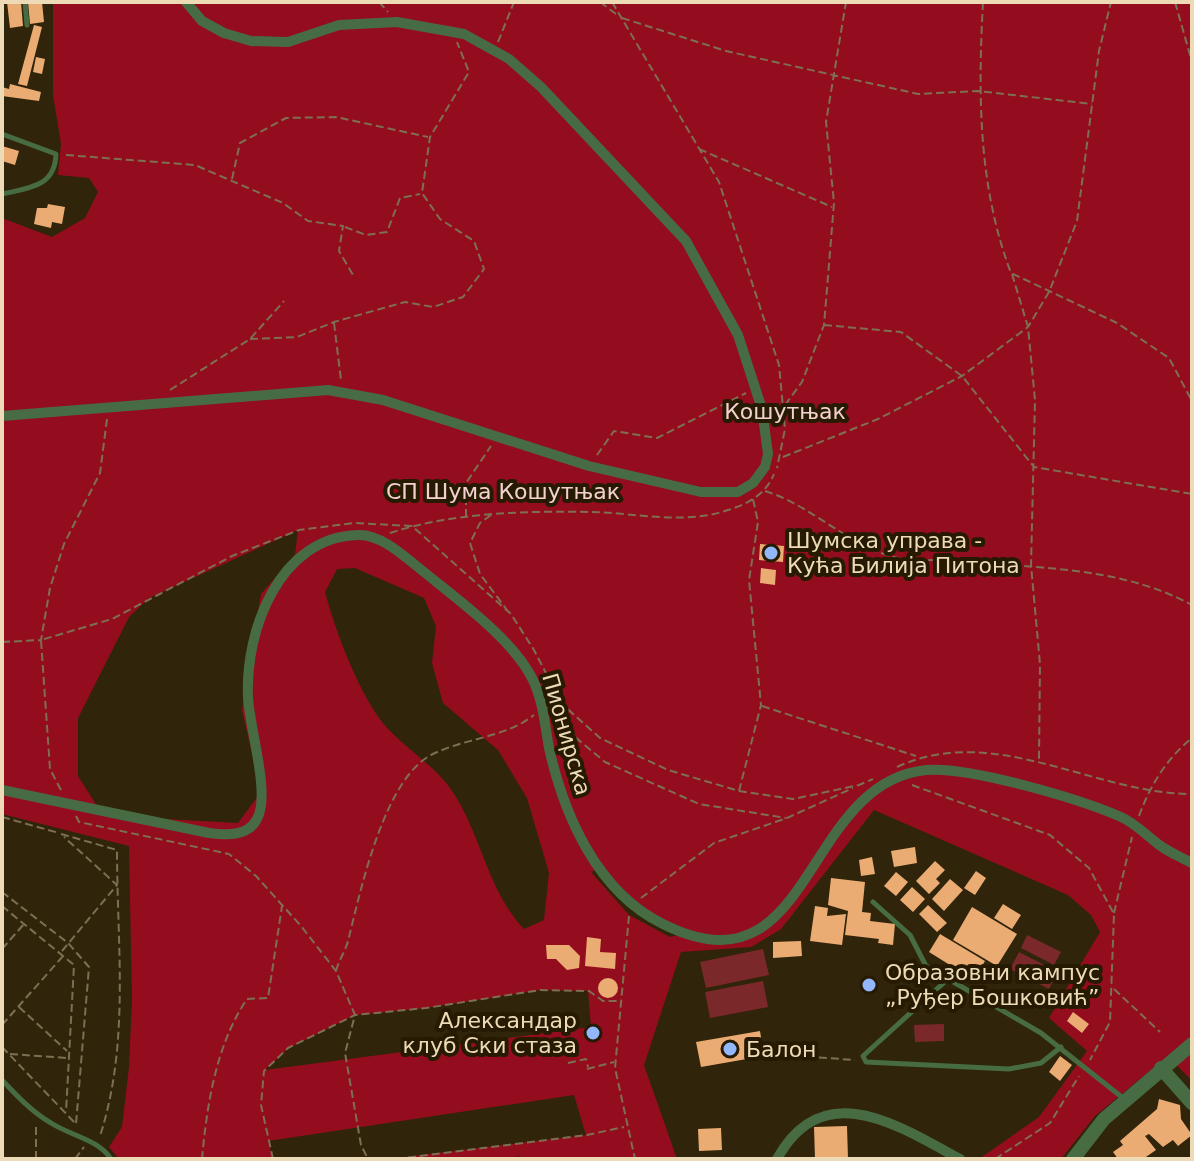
<svg xmlns="http://www.w3.org/2000/svg" width="1194" height="1161" viewBox="0 0 1194 1161" font-family="'DejaVu Sans',sans-serif">
	<style>
		.green { fill: #7b282a }
		.forest { fill: #940d1f; fill-rule: evenodd }
		.building { fill: #ebac73 }
		.lines { fill: none; stroke-linecap: round; stroke-linejoin: round }
		.path { stroke: #7e6f51; stroke-width: 2; stroke-dasharray: 8 4; stroke-linecap: butt }
		.service { stroke: #476c44; stroke-width: 5 }
		.minor { stroke: #476c44; stroke-width: 10 }
		.tertiary { stroke: #476c44; stroke-width: 14 }
		.poi-dot { fill: #93b7fd; stroke: #261a03; stroke-width: 3 }
		.labels { text-anchor: middle; stroke-width: 8; stroke-linejoin: round; paint-order: stroke }
		.park-label { font-size: 22px; fill: #f3d1ce; stroke: #261a03 }
		.poi-label { font-size: 22px; fill: #eddab6; stroke: #261a03; text-anchor: start }
		.street-label { font-size: 22px; fill: #eddab6; stroke: #261a03 }
	</style>
	<rect width="100%" height="100%" fill="#30240b"/>
	<path class="green" d="M1027 935 1061 952 1054 965 1021 948Z
		M763 949 769 975 706 988 700 962Z
		M1019 952 1058 972 1049 989 1010 969Z
		M763 981 768 1007 710 1018 705 992Z
		M944 1024V1041L915 1042 914 1025Z"/>
	<path class="forest" d="M53 2H1192V1081L1168 1056 1095 1116 1061 1159H979L1039 1117 1087 1051 1049 1018 1100 932 1091 915 1068 895 874 810 781 929 751 947 681 952 644 1065 677 1159H522L519 1156 509 1159H388L586 1135 574 1095 268 1141 273 1159H119L109 1147 122 1127 129 1067 132 1000 129 846 2 814V218L52 237 85 218 98 192 89 178 58 175 61 144 53 95ZM298 530 295 555 261 594 242 710 261 792 238 823 145 818 97 806 78 776V718L129 617 149 598ZM355 568 424 598 436 626 432 663 443 703 498 750 527 798 549 873 544 920 524 929C485 888 481 828 447 784 431 764 407 749 389 730 361 701 335 630 325 592L337 569ZM600 868 661 924 683 934 670 937 629 915 591 872ZM540 990 588 991 591 1027 265 1070 289 1048 355 1015 426 1008Z"/>
	<path class="building" d="M7 2H21L23 26 10 28Z
		M28 2H42L44 22 30 24Z
		M34 25 42 27 27 86 18 84Z
		M36 57 45 59 42 74 33 72Z
		M10 84 41 92 39 101 2 96V87L9 89Z
		M2 146 19 151 15 165 2 161Z
		M48 204 65 207 62 224 52 222 51 228 34 224 37 208H47Z
		M760 544 784 546 783 562 759 560Z
		M761 568 776 570 775 585 760 583Z
		M915 847 917 863 894 867 891 851Z
		M872 857 875 874 861 876 859 860Z
		M935 861 945 870 936 879 940 883 929 894 916 881Z
		M976 871 986 878 975 895 964 888Z
		M896 872 908 882 896 896 884 886Z
		M831 878 865 882 862 912 871 913 870 921 895 924 893 945 878 943 879 939 845 935 848 911 828 905Z
		M950 879 963 890 944 911 932 899Z
		M912 887 925 899 913 912 900 900Z
		M1003 904 1021 915 1012 929 994 918Z
		M928 905 947 923 937 932 919 914Z
		M815 906 828 908 827 916 846 914 842 945 810 941Z
		M972 907 1017 934 997 966 953 940Z
		M940 934 985 961 974 980 929 952Z
		M587 937 601 939 600 952 616 953 615 969 585 966Z
		M801 941 802 956 773 958V942Z
		M546 945H569L580 956 579 968 567 970 556 959H547Z
		M598 988a10 10 0 1 1 20 0a10 10 0 1 1-20 0Z
		M1073 1012 1089 1024 1082 1033 1067 1021Z
		M760 1031 764 1056 701 1067 696 1042Z
		M1060 1056 1072 1065 1060 1081 1049 1072Z
		M1159 1099 1180 1105 1181 1119 1192 1135 1178 1146 1173 1140 1163 1147 1149 1134 1145 1136 1156 1150 1143 1159H1118L1113 1152 1123 1145 1120 1141 1157 1109Z
		M847 1126 848 1159H815L814 1127Z
		M721 1128 722 1150 699 1151 698 1129Z"/>
	<g class="lines">
		<path class="path" d="M379 2 388 12
			M600 2 616 14
			M612 2 719 182 779 365 785 429 777 468
			M983 2C978 94 978 186 1011 273L1117 323 1169 358 1192 401
			M1175 2 1192 62
			M622 18 726 51 918 94 978 91 1092 104
			M498 42 514 2
			M699 149 832 207
			M66 155 195 165 283 203 308 221 343 226 339 251 353 275
			M232 179 240 143 286 118 336 117 428 137
			M345 227 366 235 387 232 400 198 420 194
			M1012 274 1028 327 1035 400 1031 565 1040 664 1039 760
			M334 323 341 380
			M824 325 901 332 962 376 1034 467 1192 494
			M250 339 297 337 334 322 405 302 433 307 463 297 484 269 474 241 440 219 422 193 430 137 469 72 457 42
			M170 390 250 339 284 301
			M785 405 802 382 824 325 834 203 826 122 846 2
			M597 455 614 431 657 438 746 393
			M783 457 878 419 962 376 1028 327 1049 292 1077 221 1099 51 1111 2
			M765 491C811 505 847 545 894 557 911 561 931 559 949 561 1030 568 1118 565 1192 605
			M491 515 480 523 470 543 480 574 507 610
			M466 517V483L491 446
			M390 533C454 512 526 511 592 512 636 513 685 525 728 510 748 504 766 494 774 474
			M2 642 41 640 50 588 64 544 100 473 107 419
			M762 706 916 756
			M557 722 605 762 699 804 786 818
			M897 767C994 722 1094 794 1192 794
			M912 785 1050 835 1089 868 1114 914 1110 1022 1090 1060
			M61 790 50 769 41 640 112 619 232 556 299 530 354 523 412 526 511 614 534 650 562 704 600 738 668 770 739 791 793 799 859 785 873 779
			M739 791 761 705 749 580 758 522 753 499
			M76 816 79 822 229 854 256 876 301 926 336 971 355 1015 345 1053 361 1145 368 1159
			M1139 816C1150 786 1166 759 1192 738
			M2 817 59 833
			M61 834 117 850C117 946 130 1043 100 1136
			M2 892 68 943 89 967 76 1124
			M641 898 714 843 787 818 853 788
			M2 906 74 965 66 1112
			M1114 913 1132 837
			M629 916 615 1068 635 1159
			M2 949 24 924
			M62 951 117 885 64 837
			M336 971C339 959 347 949 349 937 361 889 384 780 431 755 464 738 505 738 534 715
			M1114 989 1160 1032
			M19 1007 67 1051
			M2 1025 63 956
			M2 1047 76 1124
			M10 1054 67 1058
			M771 1054 855 1060
			M568 1063 586 1059 588 1067
			M587 1069 614 1062
			M36 1159V1124
			M75 1159 84 1147
			M202 1159C207 1104 216 1045 247 999L268 998 282 906
			M273 1159 261 1105 264 1071 288 1048 355 1015 426 1008 540 990 589 991 603 1001H620
			M396 1159 587 1135 624 1127
			M995 1159 1050 1123 1079 1076"/>
		<path class="service" d="M25 2 27 25
			M2 134 56 154C55 187 29 188 2 194
			M873 902 910 935 926 966 1041 1033 1123 1098
			M948 979 863 1056 866 1062 1009 1069 1041 1063 1061 1047
			M2 1080C17 1096 32 1112 51 1123 71 1136 98 1139 111 1159"/>
		<path class="minor" d="M2 416 328 390 383 400 589 466 701 492H738L753 483 765 467 768 454 762 409 738 335 686 241 541 87 509 59 464 34 397 22 339 25 288 42 251 41 224 33 202 21 186 2
			M2 790 209 833C225 835 248 837 257 819 271 794 249 727 248 697 245 631 279 537 358 535 382 534 406 558 424 572 458 600 514 640 533 680 543 701 545 725 549 748 564 815 597 892 663 924 814 1000 801 783 926 770 969 766 1080 799 1121 817 1135 823 1146 835 1158 844 1168 852 1181 857 1192 863
			M777 1159C823 1075 899 1126 960 1159"/>
		<path class="tertiary" d="M1161 1068 1192 1103
			M1073 1159 1104 1119 1192 1044"/>
	</g>
	<g class="poi-dot">
		<circle cx="771" cy="553" r="8"/>
		<circle cx="869" cy="985" r="8"/>
		<circle cx="593" cy="1033" r="8"/>
		<circle cx="730" cy="1049" r="8"/>
	</g>
	<g class="labels">
		<g class="park-label">
			<text x="785" y="419">Кошутњак</text>
			<text x="503" y="499">СП Шума Кошутњак</text>
		</g>
		<g class="poi-label">
			<text x="787" y="548">Шумска управа -<tspan x="787" dy="25">Кућа Билија Питона</tspan></text>
			<text x="885" y="980">Образовни кампус<tspan x="885" dy="25">„Руђер Бошковић”</tspan></text>
			<text x="577" y="1028" text-anchor="end">Александар<tspan x="577" dy="25">клуб Ски стаза</tspan></text>
			<text x="746" y="1057">Балон</text>
		</g>
		<g class="street-label">
			<text transform="translate(567 734) rotate(74)" y="8">Пионирска</text>
		</g>
	</g>
	<rect width="1194" height="1161" fill="none" stroke="#eddab6" stroke-width="8"/>
</svg>
